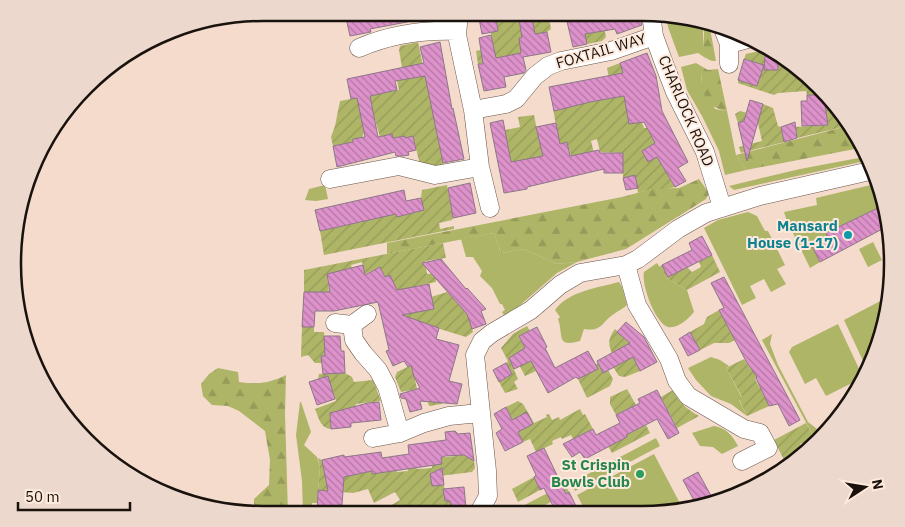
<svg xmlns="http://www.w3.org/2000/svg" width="905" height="527" viewBox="0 0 905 527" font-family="'IBM Plex Sans',sans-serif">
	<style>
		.grass { fill: #aeb567 }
		.forest { fill: url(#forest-firs) }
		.garden { fill: url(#garden-furrows) }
		.building { fill: url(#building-back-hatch); stroke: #8d7786 }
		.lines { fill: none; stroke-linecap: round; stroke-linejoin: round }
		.minor-casing { stroke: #6a5548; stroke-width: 19 }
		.minor { stroke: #fff; stroke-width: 18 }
		.culture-dot { fill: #0f9aa8; stroke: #fee9dd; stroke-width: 2 }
		.leisure-dot { fill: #2e9e5b; stroke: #fee9dd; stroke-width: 2 }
		.labels { text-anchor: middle; stroke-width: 4; stroke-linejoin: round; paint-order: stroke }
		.street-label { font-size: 15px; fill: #1a120d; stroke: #fee9dd }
		.culture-label { font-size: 15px; font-weight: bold; fill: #0d838f; stroke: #fee9dd; text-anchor: end }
		.leisure-label { font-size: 15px; font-weight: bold; fill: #27864d; stroke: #fee9dd; text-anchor: end }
		.rim { fill: none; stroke: #1a120d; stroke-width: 2.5 }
	</style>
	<defs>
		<pattern id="forest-firs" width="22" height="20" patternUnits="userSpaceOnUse" patternTransform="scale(1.25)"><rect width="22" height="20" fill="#aeb567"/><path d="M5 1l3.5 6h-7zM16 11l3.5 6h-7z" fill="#959b58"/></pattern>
		<pattern id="garden-furrows" width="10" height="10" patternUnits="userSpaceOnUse" patternTransform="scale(1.25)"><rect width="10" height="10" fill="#aeb567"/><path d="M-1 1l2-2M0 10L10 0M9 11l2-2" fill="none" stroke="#959b58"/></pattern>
		<pattern id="building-back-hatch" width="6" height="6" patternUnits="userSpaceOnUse" patternTransform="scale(1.25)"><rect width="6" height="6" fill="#de92cb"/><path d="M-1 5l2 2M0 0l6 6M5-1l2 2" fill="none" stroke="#b376a3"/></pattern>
	</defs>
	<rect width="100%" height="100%" fill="#f4dbcc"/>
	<path class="grass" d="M666 15 702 22C704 35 702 46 707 59L698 53 679 57 668 27Z
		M696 63 701 66V80L715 109 727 111 736 155 746 170 725 175 719 151 702 116 687 90 681 67Z
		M864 157 865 161 734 190 729 186 800 169Z
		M875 184 884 205 826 233 828 238 812 246 820 262 810 268 787 221 784 212 817 205 816 198Z
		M325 185 328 199 316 201 305 200 309 189Z
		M748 212 757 216 765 231H768L785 265 777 269 786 284 771 292 764 279 750 286 756 298 742 305 704 228 718 220Z
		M494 233 501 253 524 249 556 264 577 262 557 273 517 308 504 315 502 312 505 310 502 304H500L492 288 480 276 482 271 473 257H466L461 239Z
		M873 242 882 260 868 267 859 249Z
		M657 263 666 278 687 290 694 312C688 319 678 329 668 327 655 323 641 284 644 272Z
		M619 282 622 287 627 305C623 309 619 310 614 314 601 322 603 332 584 329L580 341C555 348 564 335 558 319L560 317 555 310C569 291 597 288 619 282Z
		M888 297V312L869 358 864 363 844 320Z
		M838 324 862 375 860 379 826 396 816 378 805 384 789 352 792 347Z
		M772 334 770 344 778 365 808 422 817 429 822 437 817 443 762 340Z
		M711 357 720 360 729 366 726 368 742 398 739 400 747 416 731 404 711 396 696 380 688 368Z
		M300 402H301L311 432 304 445 317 457 320 467 317 503H312V514H303L302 481 296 435Z
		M714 426C726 428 732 435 738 446L722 454 713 447 700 446 692 433Z
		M656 438 660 446 575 491 571 483Z
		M654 454 683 509 658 514H587L577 495Z
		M565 484 569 492 529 514H520L517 509Z"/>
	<path class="forest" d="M702 22 709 23 716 61C701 62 704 46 704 35 704 31 703 26 702 22Z
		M701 66 708 70 718 69 727 111C702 107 701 88 701 66Z
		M851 125 860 148 746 170 736 155Z
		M699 179 709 193 706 199 626 249 607 254 577 262 556 264 524 249 501 253 494 233 387 254V243L622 197 652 189 679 188Z
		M218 368 238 372 239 382C257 385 270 383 286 375L285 414 288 514H254V499L269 485 270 460 265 431 239 411 228 406 212 405 203 396 201 384 209 374Z"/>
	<path class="garden" d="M495 13H518L519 16C530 14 539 12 549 18L551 29 547 32 519 38 522 53 503 57 506 74 489 63 478 64 476 51 493 47 491 32 498 31Z
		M580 13H625L628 19 602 17 606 37 602 41 587 44Z
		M418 42 444 167 420 165 413 136 407 138 404 136 393 138 392 134 380 137 374 116 364 132 362 138 353 139V142L333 146 331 137 335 126 340 101 399 90 397 81 404 79 399 50 400 46Z
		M764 50 765 70H778V55L780 54 782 62 787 61 821 95H807L806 91 778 93 774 95 738 83V80L757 86 760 78 757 76 761 64 744 59 746 54Z
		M620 63 644 128H647L670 172 668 176 675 187 667 189H652L638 193 635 175 623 178V153L600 152 597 139 591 141 594 153 590 152 571 156 567 142 555 145 557 157 511 178 505 130 520 127 518 117 534 115 539 140 558 136 553 109 613 98 607 68Z
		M824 98 851 125 797 138 795 127 828 125Z
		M763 104 773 108 778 126 781 127 784 142 741 153 739 147 762 141 757 119 738 123 735 114 740 111 759 116Z
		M447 185 453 218 452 220 439 223 440 229 454 226V229L324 255 320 231 361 222 356 201 359 200 364 221 396 213 397 217 424 210 421 198 422 190Z
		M443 243 446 258 425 261 427 274 435 273 436 282 416 286 402 302 390 275 385 277 380 267 365 274 362 262 351 265 354 276 332 273 327 274 329 292H304V270Z
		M712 255 720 272 687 290 666 278 659 267 662 265 687 267 692 272 701 267 699 262Z
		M447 292 460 306 464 303 473 332 466 337 427 325 424 336 444 341 439 359 444 394 442 404 429 406 421 379 415 380 417 389 401 392 395 377 397 372 418 362 404 318V314L433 309 431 297Z
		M719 310 735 340 729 343H714L700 350 690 332 704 324 707 317Z
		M527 326 530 331 519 337 538 373 536 371 525 376 514 355 509 358 518 379 514 382 518 389 505 393 499 382 512 374 506 363 508 361 501 348 513 334Z
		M302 327H314V332H324L325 356H321L322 363H315L308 355 301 357Z
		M615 329 632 345 639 357 635 360 640 371 625 377 619 376 613 367 618 364C611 350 604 344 615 329Z
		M744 359 751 369 753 368 758 377 755 379 760 388 762 387 769 406 747 416 739 399 742 397 726 368Z
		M598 363 603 372 608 370 613 379 610 386 587 398 578 379 597 369 596 364Z
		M345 373 352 377 354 382 373 380 381 401 356 404 355 407 350 414 330 416 331 429C320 428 319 418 315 409L336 401 333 391 330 392 325 377 318 379 319 374Z
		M627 389 636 405 616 415 610 404V397Z
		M673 390C679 403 687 409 699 416L677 428 661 397Z
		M518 401 523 404 534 423 547 417 546 415 549 414 552 420 559 417 560 420 580 409 583 415 585 414 593 429 573 439 571 435 562 439 561 437 552 441 553 444 536 452 530 439 523 442 506 407Z
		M806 423 817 443 812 446 809 440 800 444 804 452 785 462 774 440Z
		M646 425 650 433 612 453 608 446 627 437 626 435Z
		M430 451 436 458 457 456 465 452V456L468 457 473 454 475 468 472 472 431 477 432 486 444 485 445 501H450L451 509 466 508 465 514H400L403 513 399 505 389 509 388 507 400 500 395 492 374 503 368 489 353 493 318 490 320 467 318 458 322 460 326 479 368 472 370 461 372 474 394 471 393 461 396 460 397 472 408 471 406 459 416 466 417 469 432 468Z
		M534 477 540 490 518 502 512 489Z"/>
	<path class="building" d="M345 13H427L428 18 370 29 371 32 350 36Z
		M478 13H495L498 31 482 34Z
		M518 13H531L535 34 547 32 551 52 523 57 526 70 524 73 504 77 506 87 484 91 478 64H483L479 38 491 35 496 58 521 53 519 38H522Z
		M565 13H580L582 21 626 13H640L642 25 617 34 615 29 585 34 587 44 573 47Z
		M440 42 452 109 453 108 464 159 443 163 425 76 395 81 397 90 370 96 378 137 392 134 393 138 405 136V138L413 136 416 150 408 152 409 155 403 156H396L395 152 337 167 333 146 353 142V139L365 137 357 98 351 99 347 79 424 63 420 47Z
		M647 53 656 76 662 111 688 162 678 168 686 181 675 187 657 157 648 162 642 151 655 143 644 122 629 124 624 96 590 102 554 111 549 87 623 73 620 63Z
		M765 54 778 55V70H764Z
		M744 59 764 65 757 86 738 80Z
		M807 95H821L824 98 828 125 802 126 801 101H807Z
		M750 100 763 104 747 161 738 123 744 121Z
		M503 120 511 162 543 156 536 127 556 123 560 144 567 142 570 156 599 150 600 153H623V173H604V169L527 187V189L504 193 490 123Z
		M795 122 797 138 784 142 781 127Z
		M635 175 638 188 626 190 623 178Z
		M470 183 476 213 453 218 448 188Z
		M404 190 406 201 421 198 424 210 397 217 396 214 320 231 315 210Z
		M884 205 888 214V226L820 262 812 246 828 238 826 233Z
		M702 236 712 255 668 277 662 265 692 250 689 243Z
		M441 259 466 289 467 288 486 309 481 311 486 324 472 329 467 314 422 263Z
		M363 265 365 275 380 267 385 277 390 275 397 290 429 284 434 309 402 315 439 328 436 339 459 345 449 381 462 384 457 404 420 401 422 409 410 412 406 399 401 398 400 394 420 388 414 377 411 365 408 367 404 361 393 366 386 351 389 350 378 302 334 311H315L314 327H302L304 292H330L327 274Z
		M724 277 800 420 789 426 778 404 769 406 756 378 757 377 746 361 719 310 724 308 711 283Z
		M626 322 644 337 657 362 640 371 633 357 603 373 597 361 630 343 617 332Z
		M537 327 547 347 545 348 555 368 588 351 598 369 578 379 576 377 548 393 531 361 514 369 509 358 525 348 519 336Z
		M690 332 700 350 688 356 679 339Z
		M324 336H340L341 351H344L345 373 323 374 321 356H325Z
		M506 363 512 374 499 382 493 370Z
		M328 376 335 399 317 405 309 382Z
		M657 390 679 433 668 439 657 419 626 435 627 437 585 459 580 452 572 457 563 444 593 429 596 435 620 423 616 415 640 403 638 399Z
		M379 402 381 420 351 423V427L331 429 330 413 368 403Z
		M506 407 512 420 527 412 533 424 518 432 523 442 505 451 496 433 502 429 494 414Z
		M455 431 458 434 470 433 474 461 464 455 445 456 441 458 442 464 372 474V471L344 477 342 505H338V514H317L318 490 328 491 322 460 344 455V457L381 452 382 458 409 454 408 445 446 440 445 432Z
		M544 448 566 494 569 492 580 514H557L544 488 540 490 534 477 536 475 527 456Z
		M442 468 444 485 432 486 430 474Z
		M698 472 715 503 697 506 683 480Z
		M464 487 466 508 451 509 450 501H445L443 489Z"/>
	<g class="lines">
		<g class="minor-casing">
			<path id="minor" d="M459 13 457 35 473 110 480 167 490 208
				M651 14 654 36 665 66 675 92 705 152 722 207
				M722 26 729 44V64
				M729 44 748 39
				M359 48C389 35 424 30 456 31
				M473 110 506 104 516 99 535 76 548 66 561 61 611 51 654 36
				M330 179 399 166 435 175 480 167
				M626 265 637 305 669 359 677 381 688 396 744 429 760 433 768 448 742 461
				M335 323 352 325 367 314
				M352 325 354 340 363 353 378 370 387 387 400 433
				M373 438 400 433 424 423 449 416 480 413
				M478 514 488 496 487 471 475 355 482 341 492 333 531 310 560 285 580 273 626 265 638 259 678 229 706 213 760 196 870 171"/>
		</g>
		<use href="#minor" class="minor"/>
	</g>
	<circle class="culture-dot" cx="848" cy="235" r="5"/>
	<circle class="leisure-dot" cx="640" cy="474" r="5"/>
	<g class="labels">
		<g class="street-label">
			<text transform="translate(601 51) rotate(-16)" y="5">FOXTAIL WAY</text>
			<text transform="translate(686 111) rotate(67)" y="5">CHARLOCK ROAD</text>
		</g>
		<g class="culture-label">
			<text x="838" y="231">Mansard<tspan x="838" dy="17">House (1-17)</tspan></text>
		</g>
		<g class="leisure-label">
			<text x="630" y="470">St Crispin<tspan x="630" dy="17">Bowls Club</tspan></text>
		</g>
	</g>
	<path d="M0 0H905V527H0ZM263 21H642A242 242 0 0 1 884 263V264A242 242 0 0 1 642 506H263A242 242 0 0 1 21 264V263A242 242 0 0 1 263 21Z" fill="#ecd8cc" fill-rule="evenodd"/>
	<path class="rim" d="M263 21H642A242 242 0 0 1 884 263V264A242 242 0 0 1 642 506H263A242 242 0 0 1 21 264V263A242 242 0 0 1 263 21Z"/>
	<g transform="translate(865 487) rotate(78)" stroke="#fee9dd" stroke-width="4" paint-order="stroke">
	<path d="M0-4L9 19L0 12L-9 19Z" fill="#1a120d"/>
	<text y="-8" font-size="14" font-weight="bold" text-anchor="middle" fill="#1a120d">N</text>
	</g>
	<path d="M18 502v8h112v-8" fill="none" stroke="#1a120d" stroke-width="2.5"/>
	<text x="25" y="502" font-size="15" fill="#1a120d" stroke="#fee9dd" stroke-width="4" paint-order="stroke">50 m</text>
</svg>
